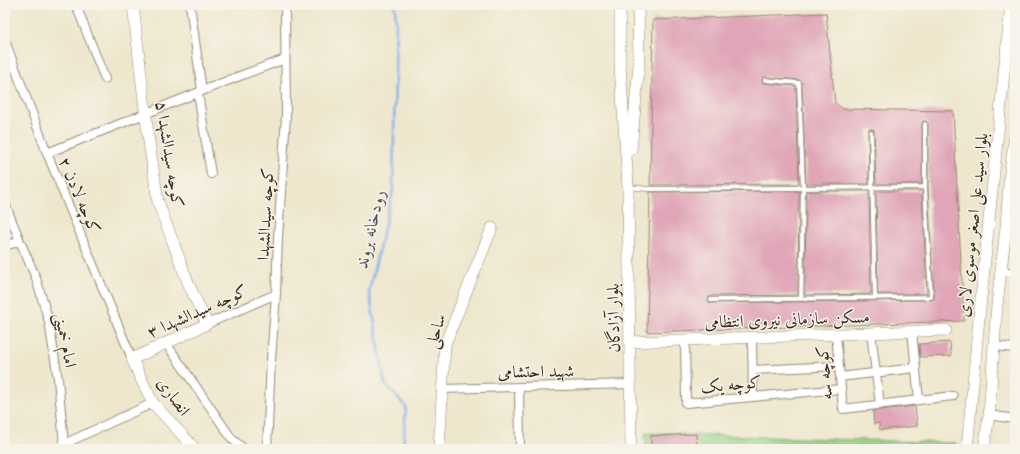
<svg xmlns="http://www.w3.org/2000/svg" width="1020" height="454" viewBox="0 0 1020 454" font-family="Cardo,Amiri,serif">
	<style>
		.green { fill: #97d488; stroke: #697f53 }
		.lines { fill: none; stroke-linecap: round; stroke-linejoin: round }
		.stream { stroke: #7eb0ea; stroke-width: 2.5 }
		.building { fill: #e0a6b8 }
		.lane-casing { stroke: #948876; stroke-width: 5.5 }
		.street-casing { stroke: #948876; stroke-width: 10 }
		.secondary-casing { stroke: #948876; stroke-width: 12 }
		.lane { stroke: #fff; stroke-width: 4 }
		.street { stroke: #fff; stroke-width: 8 }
		.secondary { stroke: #fff; stroke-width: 11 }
		.labels { text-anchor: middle; stroke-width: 3; stroke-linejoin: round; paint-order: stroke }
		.street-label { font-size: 17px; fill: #3b2a1e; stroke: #f7f3e8 }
		.water-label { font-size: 18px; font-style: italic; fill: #4f525b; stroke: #f7f3e8 }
	</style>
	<rect width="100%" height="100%" fill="#f7f3e8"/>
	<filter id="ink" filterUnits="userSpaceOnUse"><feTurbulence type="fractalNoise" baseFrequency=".025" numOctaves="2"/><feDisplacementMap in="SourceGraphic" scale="8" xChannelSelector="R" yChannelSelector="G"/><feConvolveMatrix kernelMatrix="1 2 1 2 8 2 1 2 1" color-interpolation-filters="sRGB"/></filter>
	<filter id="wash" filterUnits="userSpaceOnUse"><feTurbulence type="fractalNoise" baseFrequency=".012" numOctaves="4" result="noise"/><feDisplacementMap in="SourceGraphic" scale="16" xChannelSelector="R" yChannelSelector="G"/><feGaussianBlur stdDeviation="0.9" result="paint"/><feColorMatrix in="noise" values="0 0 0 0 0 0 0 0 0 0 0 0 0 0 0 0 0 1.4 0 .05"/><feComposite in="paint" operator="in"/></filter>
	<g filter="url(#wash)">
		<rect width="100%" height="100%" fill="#eee7cd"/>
		<path class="green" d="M645 433 956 443 955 449H646Z"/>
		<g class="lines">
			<path class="stream" d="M395 5 396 22 393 190 369 291 385 384 406 407 403 449"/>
		</g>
		<g id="blocks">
			<path class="building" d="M826 13 835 103 843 109 953 111 964 321 647 332 650 192 799 191 798 295 711 296 709 297 708 300 710 303 931 300 934 299V297L928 187V124L926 121H923L922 124V184H876L874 132V130L871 129H869L868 132 869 184H806L802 82 799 80 764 77 762 80 763 83H764L796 86 799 184 650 185 653 20Z
				M806 191H869L871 294 805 295Z
				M876 191H922L927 294H878Z
				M950 342 951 356 920 357 919 344Z
				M915 406 917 426 880 430 879 423 874 424 873 411Z
				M696 434 697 449H651V436Z"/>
		</g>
	</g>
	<g filter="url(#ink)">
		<use href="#blocks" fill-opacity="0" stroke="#948876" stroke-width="1"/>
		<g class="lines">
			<g class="lane-casing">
				<path id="lane" d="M765 80 799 83 803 188 801 299
					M871 132 875 298
					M629 187 648 189 925 187
					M711 300 931 297 925 187V124"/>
			</g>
			<g class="street-casing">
				<path id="street" d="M76 5 105 79
					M190 5 202 91
					M5 41 47 153 132 359
					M198 93 211 174
					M47 153 237 77 285 59
					M5 204 20 241 36 278 49 322 58 379 64 444 63 449
					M5 246 20 241
					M1001 271 1015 273
					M207 324 276 294
					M912 331 919 400
					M871 333 880 405
					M836 334 843 409 953 396
					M752 338 753 397
					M685 340 686 403 841 389
					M166 343 232 439 244 449
					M994 346 1015 348
					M753 370 839 366
					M840 377 915 368
					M519 387 520 449
					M442 389 631 384
					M989 415 1015 419
					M64 444 153 403
					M267 449 271 360 276 294 278 238 286 116 285 5"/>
			</g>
			<g class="secondary-casing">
				<path id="secondary" d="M133 5 148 135 158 202 189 285 207 324 132 359 142 381 153 403 195 449
					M620 5V65L628 187 631 449
					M631 150 639 65 638 5
					M630 342 946 330
					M439 449 445 344 492 228
					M967 449 979 318 1011 5
					M984 449 989 415 997 305 1006 227 1010 171 1015 136"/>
			</g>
			<use href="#lane" class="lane"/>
			<use href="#street" class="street"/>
			<use href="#secondary" class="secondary"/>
		</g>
	</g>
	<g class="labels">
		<g class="street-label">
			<text transform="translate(170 154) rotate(81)" y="6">کوچه سیدالشهدا ۵</text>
			<text transform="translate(80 195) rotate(67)" y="6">کوچه لادن ۲</text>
			<text transform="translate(265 214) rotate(-87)" y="6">کوچه سیدالشهدا</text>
			<text transform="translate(972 225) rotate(-84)" y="6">بلوار سید علی اصغر موسوی لاری</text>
			<text transform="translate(197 311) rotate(-24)" y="6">کوچه سیدالشهدا ۳</text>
			<text transform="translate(613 318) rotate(-91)" y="6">بلوار آزادگان</text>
			<text transform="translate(787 319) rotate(-2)" y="6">مسکن سازمانی نیروی انتظامی</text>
			<text transform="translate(435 331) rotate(-74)" y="6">ساحلی</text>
			<text transform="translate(66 340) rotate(79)" y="6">امام خمینی</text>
			<text transform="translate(536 371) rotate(-1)" y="6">شهید احتشامی</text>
			<text transform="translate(824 373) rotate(-95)" y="6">کوچه سه</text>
			<text transform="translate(731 384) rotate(-5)" y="6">کوچه یک</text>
			<text transform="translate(174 396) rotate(54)" y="6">انصاری</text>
		</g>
		<g class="water-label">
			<text transform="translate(370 229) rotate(-77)" y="6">رودخانه بروند</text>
		</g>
	</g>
	<rect width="1020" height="454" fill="none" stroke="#f7f3e8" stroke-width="20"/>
</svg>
